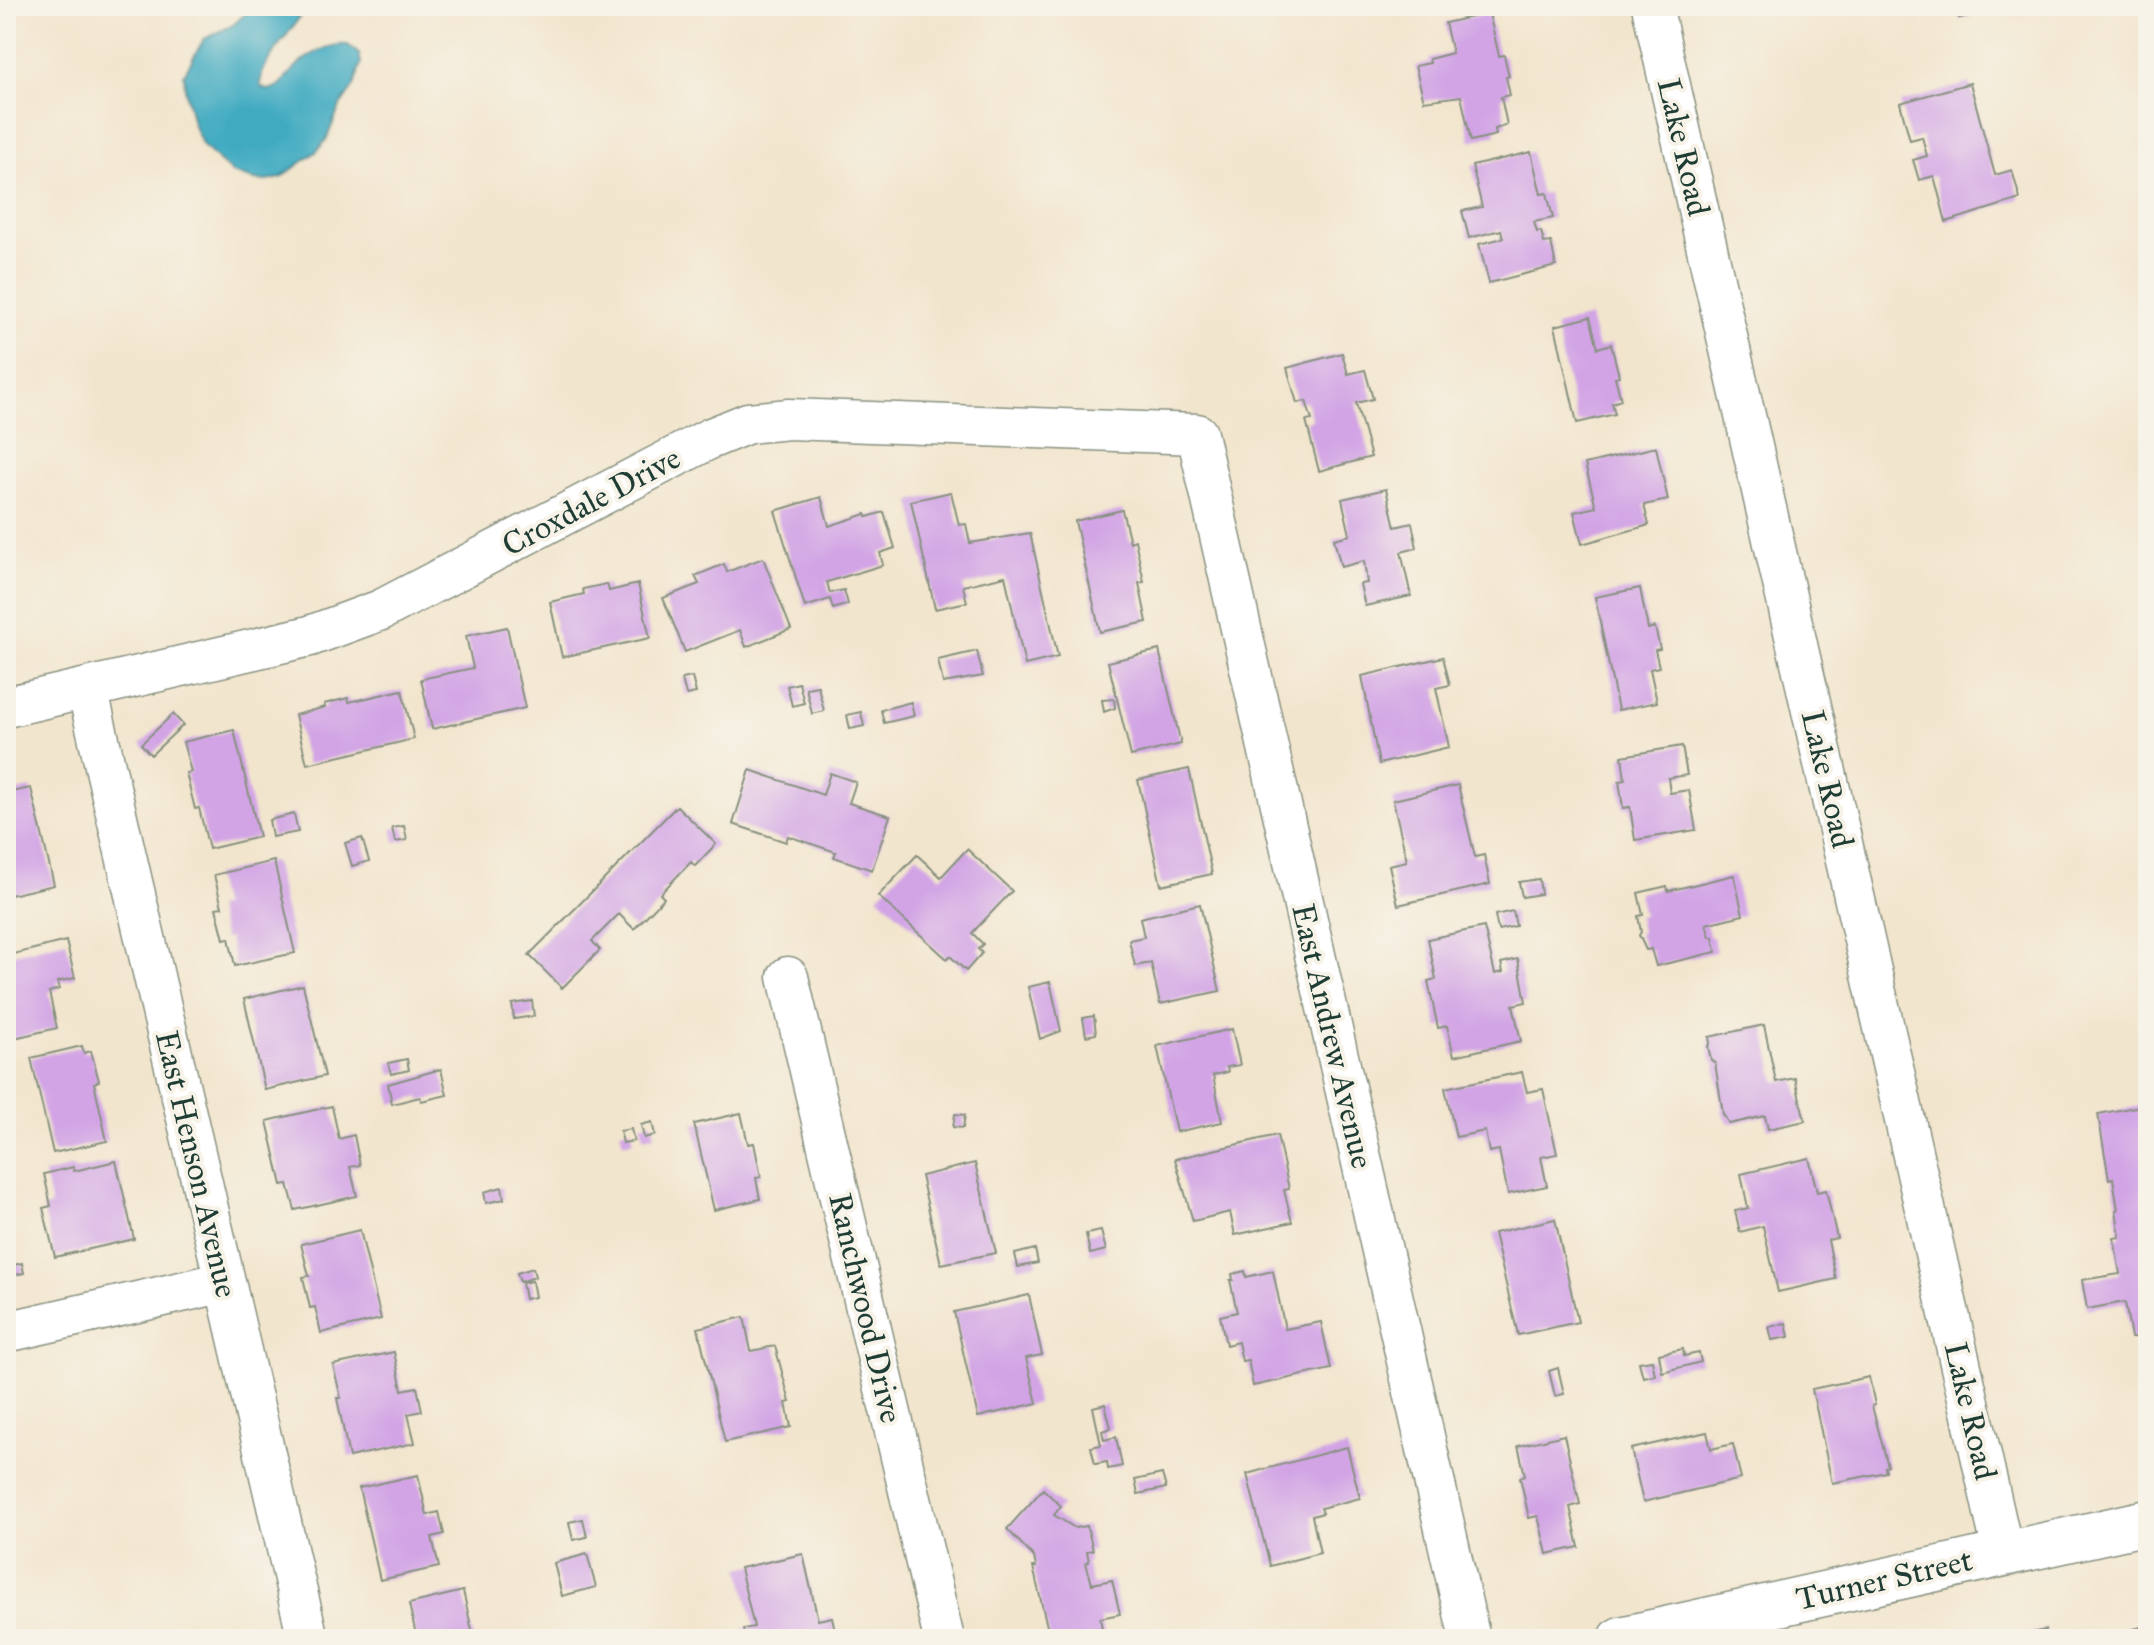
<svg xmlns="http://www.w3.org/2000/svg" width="2154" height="1645" viewBox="0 0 2154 1645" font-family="'IM FELL Great Primer',serif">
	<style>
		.water { fill: #41aac1; stroke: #30747a; stroke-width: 2 }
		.building { fill: #d2a4e5 }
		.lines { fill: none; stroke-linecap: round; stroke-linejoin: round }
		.minor-casing { stroke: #889180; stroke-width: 43 }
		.tertiary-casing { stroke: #889180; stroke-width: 47 }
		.minor { stroke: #fff; stroke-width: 40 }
		.tertiary { stroke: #fff; stroke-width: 44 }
		.labels { text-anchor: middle; stroke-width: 8; stroke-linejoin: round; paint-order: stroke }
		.street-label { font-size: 32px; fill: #1f3d34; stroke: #f7f3e8 }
	</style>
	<rect width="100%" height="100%" fill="#f7f3e8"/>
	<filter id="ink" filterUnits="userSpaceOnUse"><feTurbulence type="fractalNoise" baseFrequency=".0125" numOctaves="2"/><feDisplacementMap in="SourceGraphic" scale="16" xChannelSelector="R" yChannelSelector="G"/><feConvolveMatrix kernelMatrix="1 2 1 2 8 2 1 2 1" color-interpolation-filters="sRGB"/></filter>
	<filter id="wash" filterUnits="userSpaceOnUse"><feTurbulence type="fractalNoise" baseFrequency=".006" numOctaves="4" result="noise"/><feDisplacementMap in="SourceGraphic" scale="32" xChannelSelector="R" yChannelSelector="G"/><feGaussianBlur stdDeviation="1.8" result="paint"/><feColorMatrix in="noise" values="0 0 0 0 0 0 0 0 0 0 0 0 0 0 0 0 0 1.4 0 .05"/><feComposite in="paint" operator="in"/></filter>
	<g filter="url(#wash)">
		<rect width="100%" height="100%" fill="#f2e5cd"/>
		<path class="water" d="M254 6H295L300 16C290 34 256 67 261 87L267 90C282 88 286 77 296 67 309 54 330 43 348 45L359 54 361 63 354 86 340 106 326 140 317 151 280 178 268 181 254 180 232 173 203 146 193 124 185 89 184 74 204 39 233 25Z"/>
		<g id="blocks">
			<path class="building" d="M1957 6H2012V7L1959 18Z
				M1489 13 1499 56 1504 55 1509 76 1506 77 1510 95 1501 97 1507 125 1495 129 1496 135 1471 141 1461 96 1424 101 1415 66 1430 63 1429 59 1452 53 1445 23Z
				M1970 83 1995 175 2012 170 2020 199 1946 222 1934 176 1919 180 1913 160 1927 156 1922 137 1910 140 1900 103Z
				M1531 152 1541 194 1547 193 1553 218 1534 222 1537 232 1541 231 1544 243 1551 242 1556 266 1489 283 1479 244 1503 238 1501 230 1469 238 1462 211 1482 207 1472 166Z
				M1590 317 1598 348 1611 344 1619 376 1615 377 1621 400 1612 403 1615 414 1577 423 1555 326Z
				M1342 353 1348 374 1365 370 1373 399 1356 403 1371 457 1319 471 1306 421 1312 420 1306 401 1297 403 1287 368Z
				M1656 447 1668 500 1644 505 1649 525 1582 544 1574 512 1596 507 1585 464Z
				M1386 489 1395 527 1412 523 1417 548 1401 552 1411 596 1365 606 1360 584 1367 583 1364 561 1341 567 1334 539 1350 535 1342 499Z
				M951 492 959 525 966 524 970 543 1030 533 1058 657 1025 665 1005 576 963 586 967 602 935 609 911 501Z
				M821 497 829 526 866 514 867 517 884 512 895 548 880 553 883 565 827 582 830 593 844 590 848 604 833 609 830 599 805 607 775 511Z
				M1122 510 1130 542 1135 540 1144 582 1139 583 1147 622 1100 632 1075 521Z
				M763 558 791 629 746 647 740 630 685 652 663 598 699 584 695 576 724 564 727 572Z
				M607 584 609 591 638 584 650 638 562 657 550 602 584 594 583 589Z
				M1640 588 1648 629 1655 627 1660 649 1655 650 1659 667 1650 669 1657 702 1618 710 1595 597Z
				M507 627 525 708 432 729 421 679 473 668 466 636Z
				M1159 650 1181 744 1131 756 1108 662Z
				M977 651 983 676 943 683 938 660Z
				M1443 657 1450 685 1436 688 1449 747 1379 764 1362 676Z
				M692 677 696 693 686 695 682 679Z
				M799 683 804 703 792 706 787 686Z
				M818 686 824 711 812 714 806 688Z
				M402 690 414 739 307 764 295 715 325 707 324 704 348 698 349 702Z
				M1114 699 1115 708 1104 712 1102 700Z
				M911 702 914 716 884 723 881 710Z
				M861 712 864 726 850 729 847 715Z
				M173 714 183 725 151 755 141 744Z
				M234 730 259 837 209 849 199 808 195 809 186 773 191 772 183 742Z
				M1682 746 1687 775 1668 778 1670 793 1689 790 1696 830 1635 840 1630 807 1623 808 1619 781 1625 780 1622 756Z
				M1189 769 1212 874 1161 885 1138 780Z
				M750 770 823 795 830 773 856 782 849 803 890 816 872 870 834 857 836 852 788 836 786 842 733 824Z
				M1458 785 1475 857 1484 855 1490 884 1398 905 1389 865 1407 861 1393 800Z
				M31 788 54 885 6 896V793Z
				M677 806 716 844 695 866 691 862 660 894 664 898 634 929 619 914 592 941 600 950 562 988 529 955Z
				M294 814 298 832 272 837 269 820Z
				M404 826 407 840 395 842 392 828Z
				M362 838 369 861 352 866 345 843Z
				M967 849 1012 891 972 933 983 944 978 949 982 953 966 971 950 956 947 959 878 896 917 855 941 877Z
				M274 861 295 953 235 966 229 938 224 939 216 908 222 907 214 875Z
				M1734 875 1743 915 1706 924 1710 937H1713L1716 952 1656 966 1651 949 1646 950 1639 935 1641 932 1638 916 1643 915 1638 893 1667 886 1668 891Z
				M1539 879 1541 894 1522 897 1519 882Z
				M1200 904 1220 991 1160 1004 1151 963 1135 966 1129 940 1144 937 1140 918Z
				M1513 911 1516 926 1498 930 1495 915Z
				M1484 927 1495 974 1503 972 1501 963 1518 959 1526 1002 1513 1005 1521 1041 1454 1056 1447 1026 1438 1028 1428 981 1436 979 1428 939Z
				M66 941 75 978 57 982 59 989 49 992 57 1028 10 1039 6 1024V956Z
				M1050 982 1061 1031 1040 1039 1028 987Z
				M303 985 325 1076 265 1090 244 999Z
				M532 1001 534 1016 514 1019 512 1004Z
				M1094 1016 1096 1034 1086 1036 1083 1018Z
				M1764 1025 1776 1082 1795 1078 1805 1121 1768 1129 1765 1116 1729 1124 1723 1114 1715 1063 1711 1060 1708 1046 1710 1043 1709 1037Z
				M1232 1029 1240 1065 1227 1067 1228 1072 1213 1075 1222 1122 1176 1132 1157 1046Z
				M82 1046 84 1053 91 1051 99 1081 94 1083 107 1141 53 1153 31 1058Z
				M407 1059 409 1070 391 1074 388 1063Z
				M441 1069 447 1095 421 1101 420 1097 392 1104 388 1084Z
				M1522 1072 1527 1092 1543 1089 1557 1154 1541 1157 1547 1186 1508 1194 1499 1150 1489 1152 1485 1131 1456 1137 1445 1088Z
				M2146 1105 2148 1352 2141 1353 2138 1338H2131L2125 1302 2087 1309 2082 1280 2120 1274 2114 1238 2120 1237 2116 1210H2118L2113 1178 2109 1179 2098 1114Z
				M332 1106 339 1139 354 1135 360 1165 350 1167 357 1196 295 1210 288 1184 282 1185 267 1121Z
				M741 1113 748 1144 754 1143 761 1177 756 1178 760 1199 714 1210 694 1124Z
				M955 1114 965 1115 963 1128 953 1127Z
				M652 1122 655 1135 644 1138 641 1125Z
				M631 1129 634 1141 623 1143 620 1131Z
				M1277 1135 1289 1189 1284 1190 1292 1222 1235 1235 1230 1212 1193 1221 1175 1159Z
				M1809 1158 1817 1192 1826 1190 1837 1238 1828 1240 1836 1279 1778 1292 1763 1226 1740 1232 1735 1211 1748 1208 1741 1174Z
				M116 1161 134 1239 55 1257 43 1208 51 1206 44 1174 73 1167 74 1171Z
				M975 1163 996 1253 941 1264 921 1176Z
				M502 1187 504 1199 486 1203 484 1192Z
				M1555 1219 1578 1322 1518 1335 1494 1233Z
				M360 1230 381 1319 321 1333 315 1307 310 1308 303 1277 309 1276 301 1244Z
				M1101 1231 1106 1250 1090 1254 1086 1234Z
				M1035 1249 1038 1263 1018 1267 1015 1254Z
				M22 1263 24 1273 7 1277 6 1267Z
				M533 1268 535 1277 520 1282 517 1273Z
				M1245 1271 1246 1277 1273 1271 1285 1329 1321 1322 1331 1369 1253 1386 1248 1360 1242 1361 1238 1342 1226 1345 1220 1316 1237 1312 1230 1280H1233L1232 1274Z
				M532 1281 535 1297 525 1299 522 1283Z
				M1029 1295 1042 1355 1026 1358 1037 1403 978 1417 954 1312Z
				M744 1317 751 1351 775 1346 790 1402 786 1403 791 1427 725 1442 698 1328Z
				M1786 1323 1789 1337 1772 1340 1769 1327Z
				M1683 1349 1684 1356 1699 1353 1701 1362 1662 1372 1659 1354Z
				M394 1352 402 1390 417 1387 422 1411 408 1414 415 1443 349 1457 337 1398H341L333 1365Z
				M1652 1360 1655 1375 1643 1377 1639 1362Z
				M1558 1368 1564 1394 1555 1396 1549 1371Z
				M1869 1377 1875 1405 1872 1406 1888 1466 1885 1467 1886 1472 1832 1483 1812 1389Z
				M1105 1404 1111 1428 1102 1431 1104 1440 1116 1437 1122 1466 1108 1469 1107 1462 1095 1464 1091 1447 1101 1445 1093 1407Z
				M1707 1432 1711 1449 1733 1444 1741 1479 1643 1502 1631 1449Z
				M1564 1435 1580 1504 1570 1507 1579 1547 1547 1554 1538 1516 1529 1518 1520 1477 1525 1475 1518 1446Z
				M1347 1447 1360 1498 1321 1508 1323 1513 1312 1516 1320 1553 1270 1566 1247 1474Z
				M1162 1474 1166 1488 1138 1494 1135 1480Z
				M418 1475 427 1515 439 1512 444 1534 432 1537 439 1567 380 1580 359 1488Z
				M1043 1489 1061 1506 1054 1515 1075 1528 1087 1526 1093 1550 1087 1551 1089 1562 1086 1563 1092 1584 1112 1580 1120 1614 1100 1618 1104 1639H1050L1033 1567H1036L1034 1557 1007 1529Z
				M583 1519 587 1537 573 1540 569 1522Z
				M587 1554 596 1587 562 1596 554 1563Z
				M803 1554 818 1620 832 1617 837 1639H745L743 1629 754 1627 740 1568Z
				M463 1591 474 1639H417L409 1604Z
				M2148 1625V1639H2132L2130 1630Z
				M2045 1630 2046 1639H2010V1638Z
				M2075 1632 2076 1639H2049V1638Z"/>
		</g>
	</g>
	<g filter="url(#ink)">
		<use href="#blocks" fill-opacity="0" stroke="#889180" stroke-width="2"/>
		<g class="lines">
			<g class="minor-casing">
				<path id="minor" d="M1652 6 2003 1552
					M87 688 308 1639
					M6 707 310 636 381 610 709 439 748 423 789 419 1197 434 1470 1639
					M788 977 944 1639
					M6 1332 225 1282"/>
			</g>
			<g class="tertiary-casing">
				<path id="tertiary" d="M1621 1639 2148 1522"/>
			</g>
			<use href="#minor" class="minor"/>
			<use href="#tertiary" class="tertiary"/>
		</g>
	</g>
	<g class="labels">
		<g class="street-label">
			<text transform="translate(1684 147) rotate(77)" y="11">Lake Road</text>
			<text transform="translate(591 501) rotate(-28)" y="11">Croxdale Drive</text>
			<text transform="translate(1828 779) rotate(77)" y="11">Lake Road</text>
			<text transform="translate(1333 1036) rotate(77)" y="11">East Andrew Avenue</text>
			<text transform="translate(197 1164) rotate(77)" y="11">East Henson Avenue</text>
			<text transform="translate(866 1308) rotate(77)" y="11">Ranchwood Drive</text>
			<text transform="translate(1971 1411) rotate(77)" y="11">Lake Road</text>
			<text transform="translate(1884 1579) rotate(-13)" y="11">Turner Street</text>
		</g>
	</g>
	<rect width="2154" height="1645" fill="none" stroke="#f7f3e8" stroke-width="32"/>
</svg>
